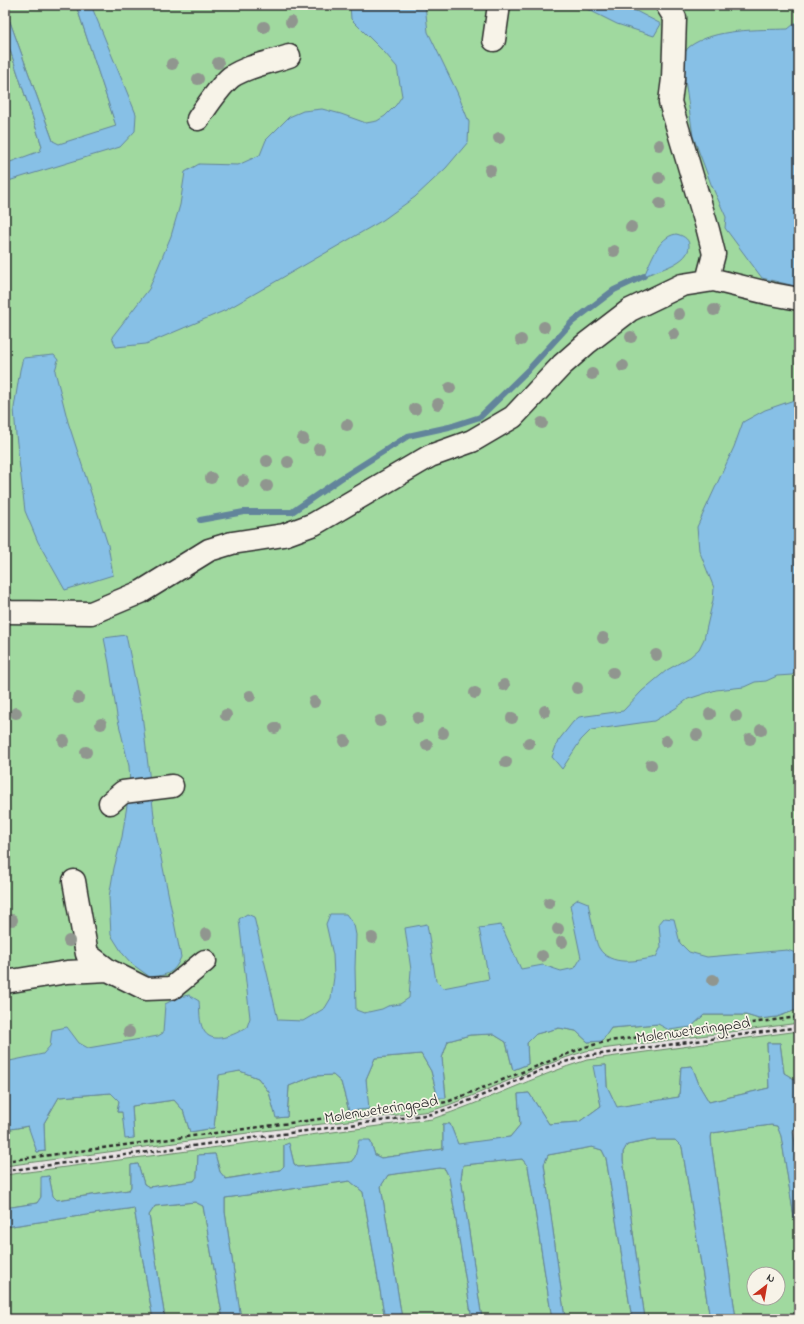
<svg xmlns="http://www.w3.org/2000/svg" width="804" height="1324" viewBox="0 0 804 1324" font-family="'Indie Flower',sans-serif">
	<style>
		.green { fill: #a0d99f; stroke: #668265; fill-rule: evenodd }
		.water { fill: #87c0e6; stroke: #62849b }
		.lines { fill: none; stroke-linecap: round; stroke-linejoin: round }
		.stream { stroke: #62849b; stroke-width: 6 }
		.minor-casing { stroke: #2b2b2b; stroke-width: 25 }
		.path { stroke: #2b2b2b; stroke-width: 2.5; stroke-dasharray: 4 3; stroke-linecap: butt }
		.minor { stroke: #f7f3e8; stroke-width: 22 }
		.tree { fill: #90968f }
		.labels { text-anchor: middle; stroke-width: 3.5; stroke-linejoin: round; paint-order: stroke }
		.street-label { font-size: 16px; fill: #2b2b2b; stroke: #f7f3e8 }
	</style>
	<rect width="100%" height="100%" fill="#e9e4e5"/>
	<filter id="ink" filterUnits="userSpaceOnUse"><feTurbulence type="fractalNoise" baseFrequency=".025" numOctaves="2"/><feDisplacementMap in="SourceGraphic" scale="8" xChannelSelector="R" yChannelSelector="G"/><feConvolveMatrix kernelMatrix="1 2 1 2 8 2 1 2 1" color-interpolation-filters="sRGB"/></filter>
	<g filter="url(#ink)">
		<path class="green" d="M5 5H76L115 122 81 5H799V958L5 1079V35L42 146 53 141 5 8Z
			M799 1009V1023L586 1051C533 1067 484 1094 431 1111L255 1132 5 1166V1130L29 1126 37 1152 45 1151 44 1123 59 1097 111 1093 119 1101 117 1112H122L134 1138 132 1106 174 1100 183 1110 190 1132 214 1128 219 1074 240 1071 258 1078 269 1092 277 1118 287 1117 289 1086 314 1076 333 1075 341 1082 349 1111 368 1109 366 1079 375 1058 421 1054 431 1071 438 1098 446 1097 442 1058 448 1041 470 1035 493 1034 506 1042 513 1070 528 1064 527 1043 536 1034 559 1028 576 1031 588 1042 602 1041 611 1028 658 1024 691 1027 704 1015H746L759 1019 777 1017Z
			M799 1031V1082L784 1073 780 1043H767L769 1088 709 1102 700 1087 692 1066 681 1067 679 1097 617 1108 607 1086 606 1065 594 1066 601 1106 579 1122 549 1124 529 1093 518 1094 520 1125 510 1137 458 1145 450 1124H443V1149L381 1158 375 1155 370 1140 351 1162 298 1167 294 1164 289 1144 284 1145V1166L280 1170 225 1179 220 1172 215 1154 198 1155 197 1177 194 1181 149 1187 144 1184 138 1164 131 1165V1187L129 1190 56 1200 53 1197 49 1176 42 1177 41 1197 37 1203 5 1208V1175L432 1119C485 1102 534 1076 587 1060Z
			M771 1125 777 1126 781 1135 799 1249V1319H736L712 1149 711 1137 712 1133ZM754 1274H778V1298H754Z
			M652 1140H675L682 1147 710 1319H645L623 1160V1152L627 1145Z
			M592 1147 602 1150 606 1158 632 1319H565L544 1164 548 1155Z
			M522 1159 528 1166 552 1319H482L461 1178 463 1165Z
			M440 1168 445 1169 449 1177 472 1319H402L381 1186 388 1175Z
			M350 1181 363 1192 385 1319H241L225 1212V1198Z
			M195 1202 203 1206 223 1319H165L149 1215 155 1206Z
			M134 1208 153 1319H5V1227Z"/>
		<path class="water" d="M76 5H91L136 114 135 131 120 147 5 182V164L40 151 42 146 5 35V8L53 141 59 144 116 126Z
			M350 5H425L428 32 457 92 469 122 468 142 446 168 415 197 383 220 226 310 146 344 116 347 112 337 149 289 171 236 180 205 185 172 199 164 238 165 260 155 266 140 289 117 303 111 322 109 341 114 366 123 377 121 385 116 396 105 402 96 397 67 385 53 351 19Z
			M579 5H615L636 11 661 24 654 36 617 24Z
			M799 20V287L762 278 725 228 726 217 711 184 693 136 682 58C684 54 686 50 689 47 714 28 759 30 788 29Z
			M676 234C681 235 689 238 689 245 690 263 658 270 644 276 651 261 658 237 676 234Z
			M54 355 58 360 55 371 68 422 108 545 113 575 65 590 38 542 25 511 16 435 14 408 20 370 23 358Z
			M794 400 799 401V669L792 675 777 676 766 681 755 682 744 687 716 690 688 699 676 708 654 721 591 730 581 740 562 769 552 757 558 741 573 722 579 717 623 711 642 691 667 670 690 657 699 649 704 639 713 600 714 588 699 550 697 527 734 447 743 422 765 410Z
			M126 635 142 714 156 833 181 957C174 974 167 975 150 977L132 964 123 954 111 935 109 897 114 868 122 837 130 786 129 766 117 716 109 663 104 638Z
			M578 899 588 903C590 912 595 942 599 948 610 967 638 961 656 957L661 947 659 924 664 918 674 919 680 943 689 952 707 957 787 950 799 954V1009L777 1017 759 1019 746 1015H704L691 1027 669 1030 658 1024 611 1028 602 1041 588 1042 576 1031 559 1028 536 1034 527 1043 528 1064 513 1070 506 1042 493 1034 470 1035 448 1041 442 1058 446 1098H438L431 1071 421 1054 375 1058 366 1079 369 1109 349 1111 341 1082 333 1075 314 1076 289 1086 287 1117 276 1118 269 1092 258 1078 240 1071 219 1075 214 1128 190 1132 183 1110 174 1100 132 1106 134 1138 125 1139 122 1112H117L119 1101 111 1093 59 1097 44 1123 45 1151 37 1152 28 1126 5 1130V1062L43 1054 50 1046 52 1030 67 1027 79 1043 88 1048 158 1036 163 1033 165 1004 179 997 189 995 199 1001C200 1010 199 1022 203 1029 211 1047 236 1034 247 1027L250 1018 239 919 247 914 254 917 278 1020 303 1021 325 1008 331 998 334 977 333 955 326 924 330 914H346L354 925 356 935 355 968 356 1010 364 1013 382 1009 388 1006 400 1004 409 998 411 970 405 928 427 924 436 981 443 988 489 979 479 928 501 925 521 969 543 965 561 971 575 968 581 958 570 905Z
			M767 1043H780L784 1073 799 1082V1123L793 1131 799 1167V1249L781 1136 777 1126 771 1125 712 1133 711 1137 712 1149 736 1319H710L682 1147 675 1140H652L627 1145 623 1152V1160L645 1319H632L606 1158 602 1150 592 1147 548 1155 544 1164 565 1319H552L528 1166 522 1159 463 1165 461 1178 482 1319H472L449 1177 445 1169 440 1168 388 1175 381 1186 402 1319H385L363 1192 350 1181 225 1198V1212L241 1319H223L203 1206 195 1202 155 1206 149 1215 165 1319H153L134 1208 5 1227V1208L37 1203 41 1197V1177L49 1176 53 1196 57 1200 129 1190 131 1187V1165L138 1164 144 1184 149 1187 194 1181 197 1177 198 1155 215 1154 220 1172 226 1179 280 1170 284 1166V1145L289 1143 294 1164 298 1167 351 1162 355 1157 359 1140H370L375 1155 381 1158 443 1149V1124H450L458 1144 510 1137 520 1125 518 1094 529 1093 549 1124 579 1122 601 1106 593 1066 606 1065 607 1086 617 1107 679 1097 681 1067 692 1066 700 1087 709 1102 769 1088Z"/>
		<g class="lines">
			<path class="stream" d="M200 520 244 512H292L340 479 408 436 449 427 480 417 528 370 572 322 614 290 644 276"/>
			<g class="minor-casing">
				<path id="minor" d="M667 5 675 18 673 79 670 102 708 230 714 254 707 281
					M494 40 499 5
					M198 119C206 107 220 86 231 77 247 66 271 62 289 56
					M5 610 9 612 91 613 141 592 209 550 232 543 284 535 314 524 430 456 472 441 513 417 562 365 587 343 630 310 682 285 714 280 772 294 799 299
					M110 803 123 792 172 786
					M74 881 87 954 108 970 146 989 172 988 205 961
					M5 982 67 972 108 970"/>
			</g>
			<path class="path" d="M5 1161 447 1102 585 1047 609 1041 799 1017
				M5 1171 432 1114C485 1098 533 1069 586 1056L799 1027"/>
			<use href="#minor" class="minor"/>
		</g>
		<g class="tree">
			<circle cx="291" cy="22" r="6"/>
			<circle cx="264" cy="27" r="6"/>
			<circle cx="218" cy="63" r="6"/>
			<circle cx="172" cy="64" r="6"/>
			<circle cx="198" cy="79" r="6"/>
			<circle cx="499" cy="138" r="6"/>
			<circle cx="659" cy="145" r="6"/>
			<circle cx="490" cy="170" r="6"/>
			<circle cx="659" cy="178" r="6"/>
			<circle cx="660" cy="204" r="6"/>
			<circle cx="631" cy="227" r="6"/>
			<circle cx="614" cy="251" r="6"/>
			<circle cx="714" cy="310" r="6"/>
			<circle cx="679" cy="314" r="6"/>
			<circle cx="544" cy="327" r="6"/>
			<circle cx="674" cy="334" r="6"/>
			<circle cx="631" cy="337" r="6"/>
			<circle cx="521" cy="340" r="6"/>
			<circle cx="623" cy="366" r="6"/>
			<circle cx="592" cy="374" r="6"/>
			<circle cx="450" cy="388" r="6"/>
			<circle cx="438" cy="404" r="6"/>
			<circle cx="415" cy="409" r="6"/>
			<circle cx="542" cy="423" r="6"/>
			<circle cx="347" cy="425" r="6"/>
			<circle cx="303" cy="439" r="6"/>
			<circle cx="319" cy="449" r="6"/>
			<circle cx="267" cy="461" r="6"/>
			<circle cx="288" cy="462" r="6"/>
			<circle cx="211" cy="478" r="6"/>
			<circle cx="243" cy="481" r="6"/>
			<circle cx="267" cy="486" r="6"/>
			<circle cx="603" cy="638" r="6"/>
			<circle cx="656" cy="655" r="6"/>
			<circle cx="613" cy="673" r="6"/>
			<circle cx="504" cy="685" r="6"/>
			<circle cx="577" cy="688" r="6"/>
			<circle cx="475" cy="693" r="6"/>
			<circle cx="250" cy="696" r="6"/>
			<circle cx="78" cy="698" r="6"/>
			<circle cx="314" cy="702" r="6"/>
			<circle cx="545" cy="711" r="6"/>
			<circle cx="16" cy="713" r="6"/>
			<circle cx="710" cy="714" r="6"/>
			<circle cx="226" cy="715" r="6"/>
			<circle cx="736" cy="716" r="6"/>
			<circle cx="418" cy="718" r="6"/>
			<circle cx="512" cy="718" r="6"/>
			<circle cx="380" cy="721" r="6"/>
			<circle cx="101" cy="724" r="6"/>
			<circle cx="275" cy="728" r="6"/>
			<circle cx="761" cy="730" r="6"/>
			<circle cx="443" cy="733" r="6"/>
			<circle cx="697" cy="735" r="6"/>
			<circle cx="750" cy="739" r="6"/>
			<circle cx="64" cy="741" r="6"/>
			<circle cx="345" cy="741" r="6"/>
			<circle cx="666" cy="741" r="6"/>
			<circle cx="529" cy="743" r="6"/>
			<circle cx="427" cy="745" r="6"/>
			<circle cx="86" cy="752" r="6"/>
			<circle cx="506" cy="762" r="6"/>
			<circle cx="651" cy="765" r="6"/>
			<circle cx="549" cy="903" r="6"/>
			<circle cx="12" cy="920" r="6"/>
			<circle cx="558" cy="929" r="6"/>
			<circle cx="206" cy="934" r="6"/>
			<circle cx="372" cy="938" r="6"/>
			<circle cx="69" cy="941" r="6"/>
			<circle cx="562" cy="942" r="6"/>
			<circle cx="542" cy="956" r="6"/>
			<circle cx="713" cy="980" r="6"/>
			<circle cx="129" cy="1032" r="6"/>
		</g>
	</g>
	<g class="labels">
		<g class="street-label">
			<text transform="translate(693 1029) rotate(-8)" y="6">Molenweteringpad</text>
			<text transform="translate(381 1108) rotate(-9)" y="6">Molenweteringpad</text>
		</g>
	</g>
	<rect width="804" height="1324" fill="none" stroke="#f7f3e8" stroke-width="20"/>
	<rect x="10" y="10" width="784" height="1304" fill="none" stroke="#2b2b2b" stroke-width="1.5" filter="url(#ink)"/>
	<g transform="translate(766 1286) rotate(31)"><circle r="19" fill="#f7f3e8" stroke="#a5a39c"/>
	<path d="M0-3L7 15L0 10L-7 15Z" fill="#c8321e"/>
	<text y="-6" font-size="11" font-weight="bold" text-anchor="middle" fill="#2b2b2b">N</text>
	</g>
</svg>
